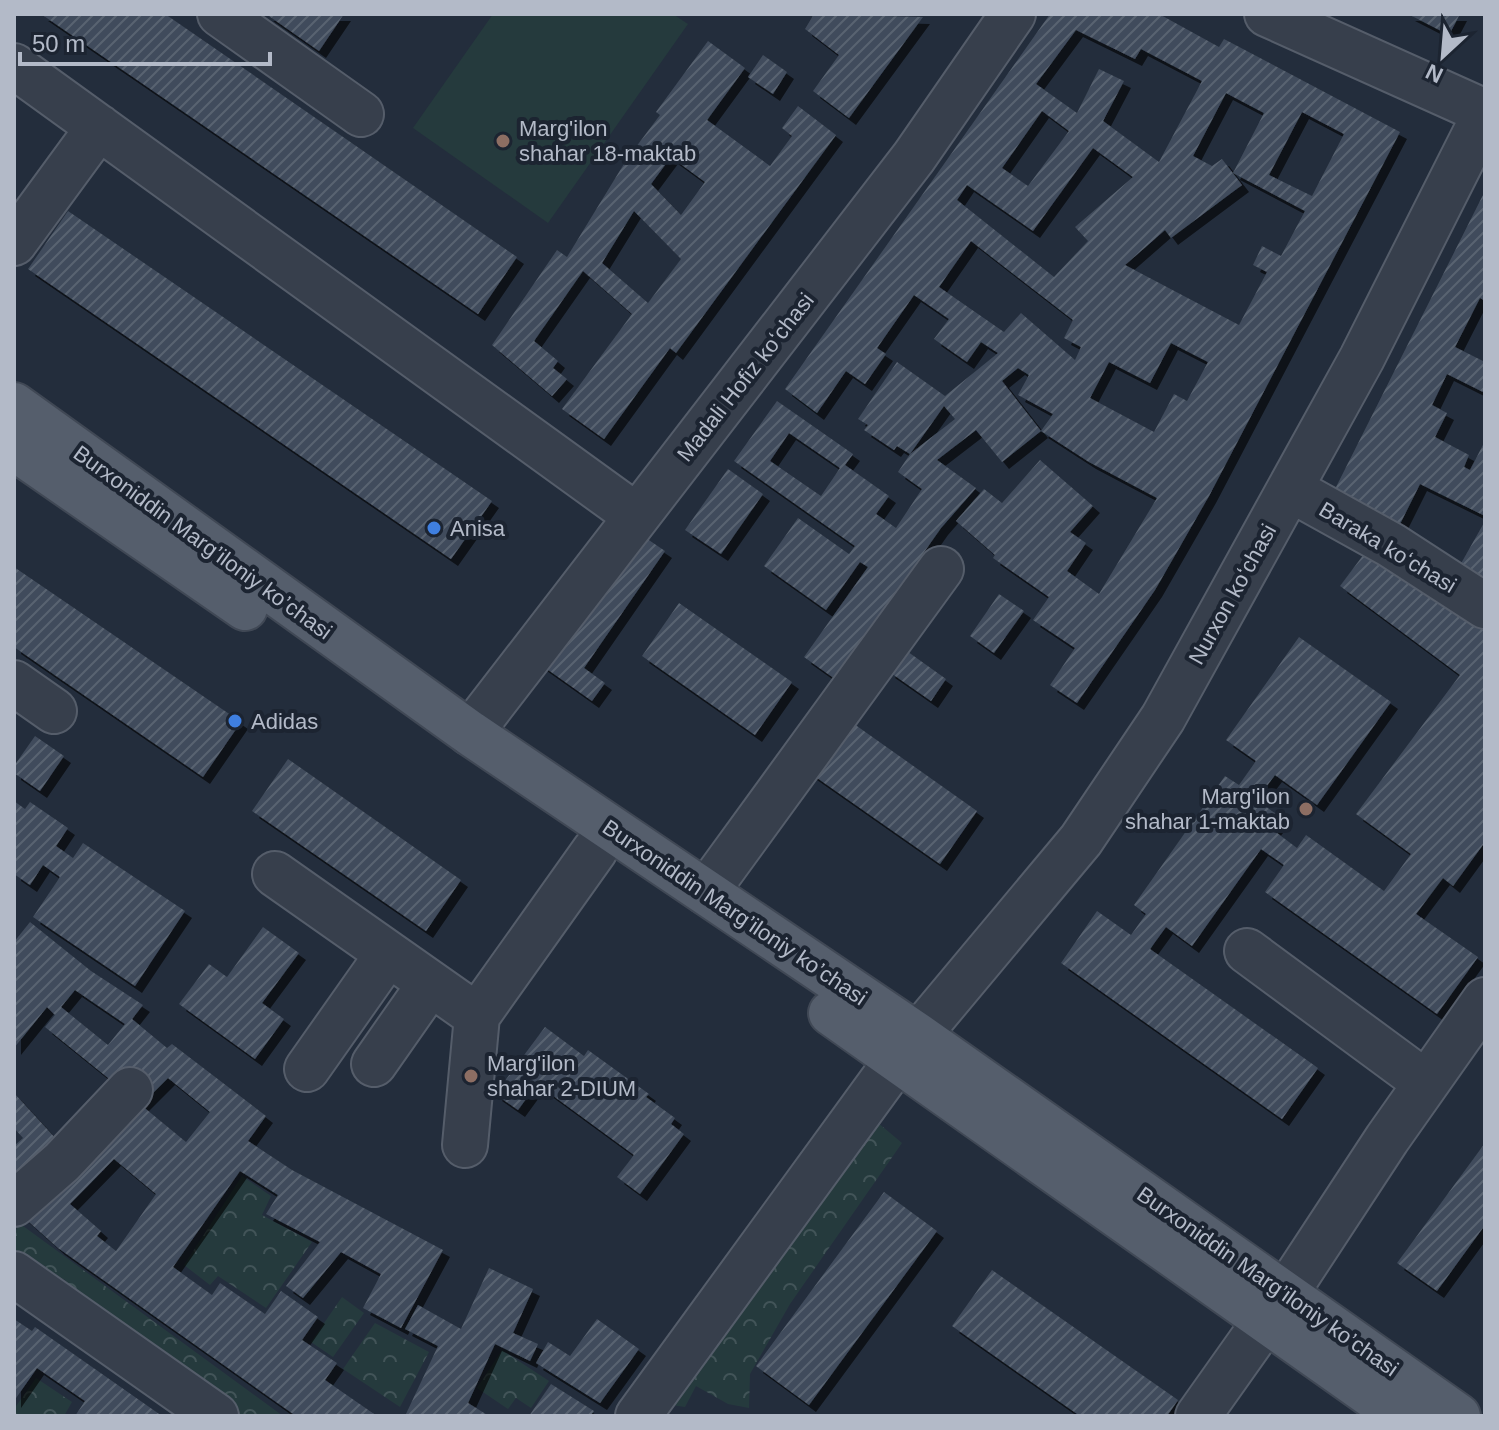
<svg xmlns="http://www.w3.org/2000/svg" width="1499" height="1430" viewBox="0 0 1499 1430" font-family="Arial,sans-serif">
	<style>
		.forest { fill: url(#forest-crowns) }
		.garden { fill: #253a3d }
		.building { fill: url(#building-hatch); fill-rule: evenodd; filter: url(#shadow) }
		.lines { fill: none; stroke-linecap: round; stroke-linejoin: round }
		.minor-casing { stroke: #555d6a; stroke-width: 48 }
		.major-casing { stroke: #404855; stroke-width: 48 }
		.minor { stroke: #373f4c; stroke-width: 44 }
		.major { stroke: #555e6c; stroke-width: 44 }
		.education-dot { fill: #8d6e63; stroke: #1c2431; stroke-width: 3 }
		.shop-dot { fill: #3f7fe0; stroke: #1c2431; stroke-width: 3 }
		.labels { text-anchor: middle; stroke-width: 8; stroke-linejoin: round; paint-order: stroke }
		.poi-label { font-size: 22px; fill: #b3bac8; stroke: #1c2431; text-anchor: start }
		.street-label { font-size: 22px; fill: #b3bac8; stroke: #1c2431 }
	</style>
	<defs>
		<pattern id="forest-crowns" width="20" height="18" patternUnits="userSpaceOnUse" patternTransform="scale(2)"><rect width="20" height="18" fill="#253a3d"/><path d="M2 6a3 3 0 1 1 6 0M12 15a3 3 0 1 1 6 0" fill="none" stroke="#425458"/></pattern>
		<pattern id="building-hatch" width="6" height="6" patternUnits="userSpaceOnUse" patternTransform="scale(2)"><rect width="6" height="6" fill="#404b5b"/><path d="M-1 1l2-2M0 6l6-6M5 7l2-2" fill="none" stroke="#596371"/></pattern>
		<filter id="shadow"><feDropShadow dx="7" dy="7" stdDeviation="0" flood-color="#0009"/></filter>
	</defs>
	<rect width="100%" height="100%" fill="#232d3c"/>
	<path class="forest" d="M871 1117 902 1143 790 1304 750 1374 749 1408 728 1404 696 1386 685 1407 665 1404Z
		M242 1176 271 1196 262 1215 312 1242 266 1308 218 1276 210 1285 184 1265Z
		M19 1223 283 1416H243L88 1306 64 1279 52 1286 35 1280 46 1267 24 1253 18 1259 14 1256V1235Z
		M342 1297 364 1313 333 1357 311 1342Z
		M375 1323 429 1352 400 1407 343 1369Z
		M502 1350 549 1381 531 1408 516 1398 508 1409 477 1388Z
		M36 1378 72 1402 64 1416H14V1409Z"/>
	<path class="garden" d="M493 14H673L688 24 548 223 413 128Z"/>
	<path class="building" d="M41 14H165L517 257 478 314Z
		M266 14H344L319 51Z
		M814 14 923 17 849 118 813 91 839 55 805 29Z
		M1050 14H1159L1219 47 1224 39 1400 132 1209 496 1155 590 1077 703 1050 685 1075 648 1033 620 1049 597 993 558 995 555 956 521 984 489 1002 503 1040 460 1093 506 1070 532 1086 543 1067 571 1099 594 1157 498 1089 462 1041 431 1002 462 976 430 937 460 976 488 941 528 835 679 804 657 868 567 860 562 826 610 764 566 798 518 849 554 855 546 734 461 777 401 853 454 845 465 889 496 876 514 896 528 922 489 898 472 910 454 955 419 944 406 910 454 897 446 894 450 864 430 868 425 858 419 897 362 945 396 998 353 981 342 967 362 934 339 949 319 914 295 877 348 886 354 865 384 846 371 817 413 785 389ZM1076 30 1135 59 1141 49 1202 81 1159 162 1103 121 1124 81 1099 69 1077 113 1036 84ZM1226 93 1264 113 1233 173 1305 211 1281 256 1262 246 1253 265 1267 272 1239 325 1125 265 1165 230 1171 238 1242 185 1222 159 1212 166 1193 156ZM1042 111 1069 131 1028 186 1002 168ZM1302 112 1344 134 1312 196 1269 175ZM1093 148 1133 177 1075 227 1088 241 1054 277 957 200 967 185 1033 231ZM971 241 1073 320 1064 338 1081 347 1075 360 1021 313 1004 332 939 287ZM1171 343 1208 362 1187 401 1174 394 1154 432 1090 398 1109 362 1150 383ZM1018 368 1029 375 1018 395 1053 414 1041 431 1002 381ZM789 433 840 468 821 496 770 461Z
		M1408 14H1460L1449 35Z
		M708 41 745 68 707 120 770 166 792 136 782 128 798 106 836 135 676 353 670 348 604 439 562 409 632 314 583 271 534 341 558 361 553 368 567 379 552 396 492 345 557 250 567 257 627 159 660 115 656 112ZM671 157 705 182 681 215 651 184ZM634 211 681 259 648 303 602 263Z
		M763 55 787 72 773 94 748 77Z
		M1485 191V301L1480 298 1455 347 1485 362V393L1447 374 1432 405 1447 413 1435 437 1469 455 1464 467 1470 470 1485 441V516L1420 484 1399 526 1333 493Z
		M68 211 492 501 451 559 28 269Z
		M728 469 763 494 721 554 685 530Z
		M1485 521V582L1459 567Z
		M640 534 665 551 584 668 605 683 592 701 537 662Z
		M1370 546 1485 631V842L1453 886 1443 878 1416 914 1478 957 1437 1014 1265 892 1284 865 1261 849 1192 946 1166 927 1150 949 1318 1068 1282 1119 1061 963 1097 911 1131 935 1146 914 1134 905 1225 776 1239 785 1256 761 1226 740 1299 637 1391 702 1317 805 1275 775 1256 800 1282 818 1273 830 1297 848 1306 835 1384 891 1411 854 1356 814 1460 675 1340 586Z
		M14 567 241 722 203 777 14 647Z
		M999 594 1024 611 994 653 970 636Z
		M679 603 792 682 755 735 642 656Z
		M904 649 946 679 931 701 888 671Z
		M847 719 977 811 940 864 810 773Z
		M35 736 64 756 40 791 14 773V766Z
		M288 759 461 880 426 931 252 811Z
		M14 801 25 809 30 802 68 828 56 846 73 858 83 843 185 911 135 986 33 917 60 877 43 865 30 885 14 874Z
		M30 922 91 971 143 1005 132 1019 167 1048 172 1044 266 1116 248 1141 292 1170 443 1250 401 1328 363 1308 381 1274 341 1252 303 1298 286 1286 320 1242 266 1214 278 1195 240 1171 173 1267 212 1295 220 1283 265 1314 281 1291 318 1317 302 1340 337 1363 325 1380 377 1416H296L58 1248 20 1214 142 1073 134 1067 118 1086 45 1027 55 1015 47 1007 14 1048V942ZM75 990 125 1024 108 1045 61 1007ZM168 1078 210 1112 186 1142 141 1105ZM114 1159 156 1194 116 1251 97 1236 101 1231 70 1204Z
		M263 927 299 953 262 1003 284 1019 255 1059 179 1004 209 964 227 977Z
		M545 1027 584 1056 588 1050 649 1094 646 1097 675 1118 671 1124 684 1134 640 1194 617 1177 634 1155 537 1084 518 1110 495 1094Z
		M14 1093 58 1141 14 1182V1146L23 1138 14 1128Z
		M1485 1143V1225L1437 1291 1397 1263Z
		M884 1192 937 1231 809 1405 756 1366Z
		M489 1268 533 1289 513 1333 538 1344 530 1361 495 1344 468 1403 489 1416H405L438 1346 405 1329 418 1305 461 1329Z
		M992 1270 1178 1400 1167 1416H1080L952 1326Z
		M14 1319 32 1331 35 1327 162 1416H75L85 1401 37 1368 14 1401Z
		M597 1319 639 1349 600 1403 536 1363 548 1342 570 1356Z
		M551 1384 594 1411 590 1416H529Z"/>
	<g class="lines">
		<g class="minor-casing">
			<path id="minor" d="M220 14 361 114
				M1267 14 1485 112
				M14 66 635 515
				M14 243 99 127
				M1290 489 1391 545 1485 606
				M14 683 54 711
				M470 733 914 157 1013 14
				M275 874 477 1016 595 850
				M706 892 941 569
				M1247 951 1426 1083
				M374 1064 430 984
				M307 1069 388 954
				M465 1145 477 1016
				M14 1204 62 1162 130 1090
				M14 1274 216 1416
				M1286 1293 1387 1139 1485 1000
				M638 1416 898 1059 1081 840 1163 718 1362 358 1485 114
				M1198 1416 1266 1320"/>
		</g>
		<g class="major-casing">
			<path id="major" d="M14 405 470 733 917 1035 1458 1416
				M14 448 245 608
				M831 1013 1401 1416"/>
		</g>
		<use href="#minor" class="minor"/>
		<use href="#major" class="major"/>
	</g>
	<g class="education-dot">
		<circle cx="503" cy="141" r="8"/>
		<circle cx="1306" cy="809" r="8"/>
		<circle cx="471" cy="1076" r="8"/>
	</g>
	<g class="shop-dot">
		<circle cx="434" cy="528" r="8"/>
		<circle cx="235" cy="721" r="8"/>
	</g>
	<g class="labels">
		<g class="poi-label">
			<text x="519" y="136">Marg'ilon<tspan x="519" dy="25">shahar 18-maktab</tspan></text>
			<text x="450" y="536">Anisa</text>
			<text x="251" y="729">Adidas</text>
			<text x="1290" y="804" text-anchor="end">Marg'ilon<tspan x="1290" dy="25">shahar 1-maktab</tspan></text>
			<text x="487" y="1071">Marg'ilon<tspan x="487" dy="25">shahar 2-DIUM</tspan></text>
		</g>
		<g class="street-label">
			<text transform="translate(745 377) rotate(-52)" y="8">Madali Hofiz koʻchasi</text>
			<text transform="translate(203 542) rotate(36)" y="8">Burxoniddin Marg’iloniy ko’chasi</text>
			<text transform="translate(1388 547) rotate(31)" y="8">Baraka koʻchasi</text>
			<text transform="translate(1232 594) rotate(-61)" y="8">Nurxon koʻchasi</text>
			<text transform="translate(735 912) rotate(34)" y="8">Burxoniddin Marg’iloniy ko’chasi</text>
			<text transform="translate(1268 1281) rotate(35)" y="8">Burxoniddin Marg’iloniy ko’chasi</text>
		</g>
	</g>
	<rect width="1499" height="1430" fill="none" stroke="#b3bac8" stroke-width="32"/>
	<g transform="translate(1443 56) rotate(206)" stroke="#1c2431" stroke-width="6" paint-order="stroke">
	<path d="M0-6L14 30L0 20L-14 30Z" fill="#b3bac8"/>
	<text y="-12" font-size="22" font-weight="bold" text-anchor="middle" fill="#b3bac8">N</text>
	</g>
	<path d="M20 52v12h250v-12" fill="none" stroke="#b3bac8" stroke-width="4"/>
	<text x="32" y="52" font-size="24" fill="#b3bac8" stroke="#1c2431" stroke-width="6" paint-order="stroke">50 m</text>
</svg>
